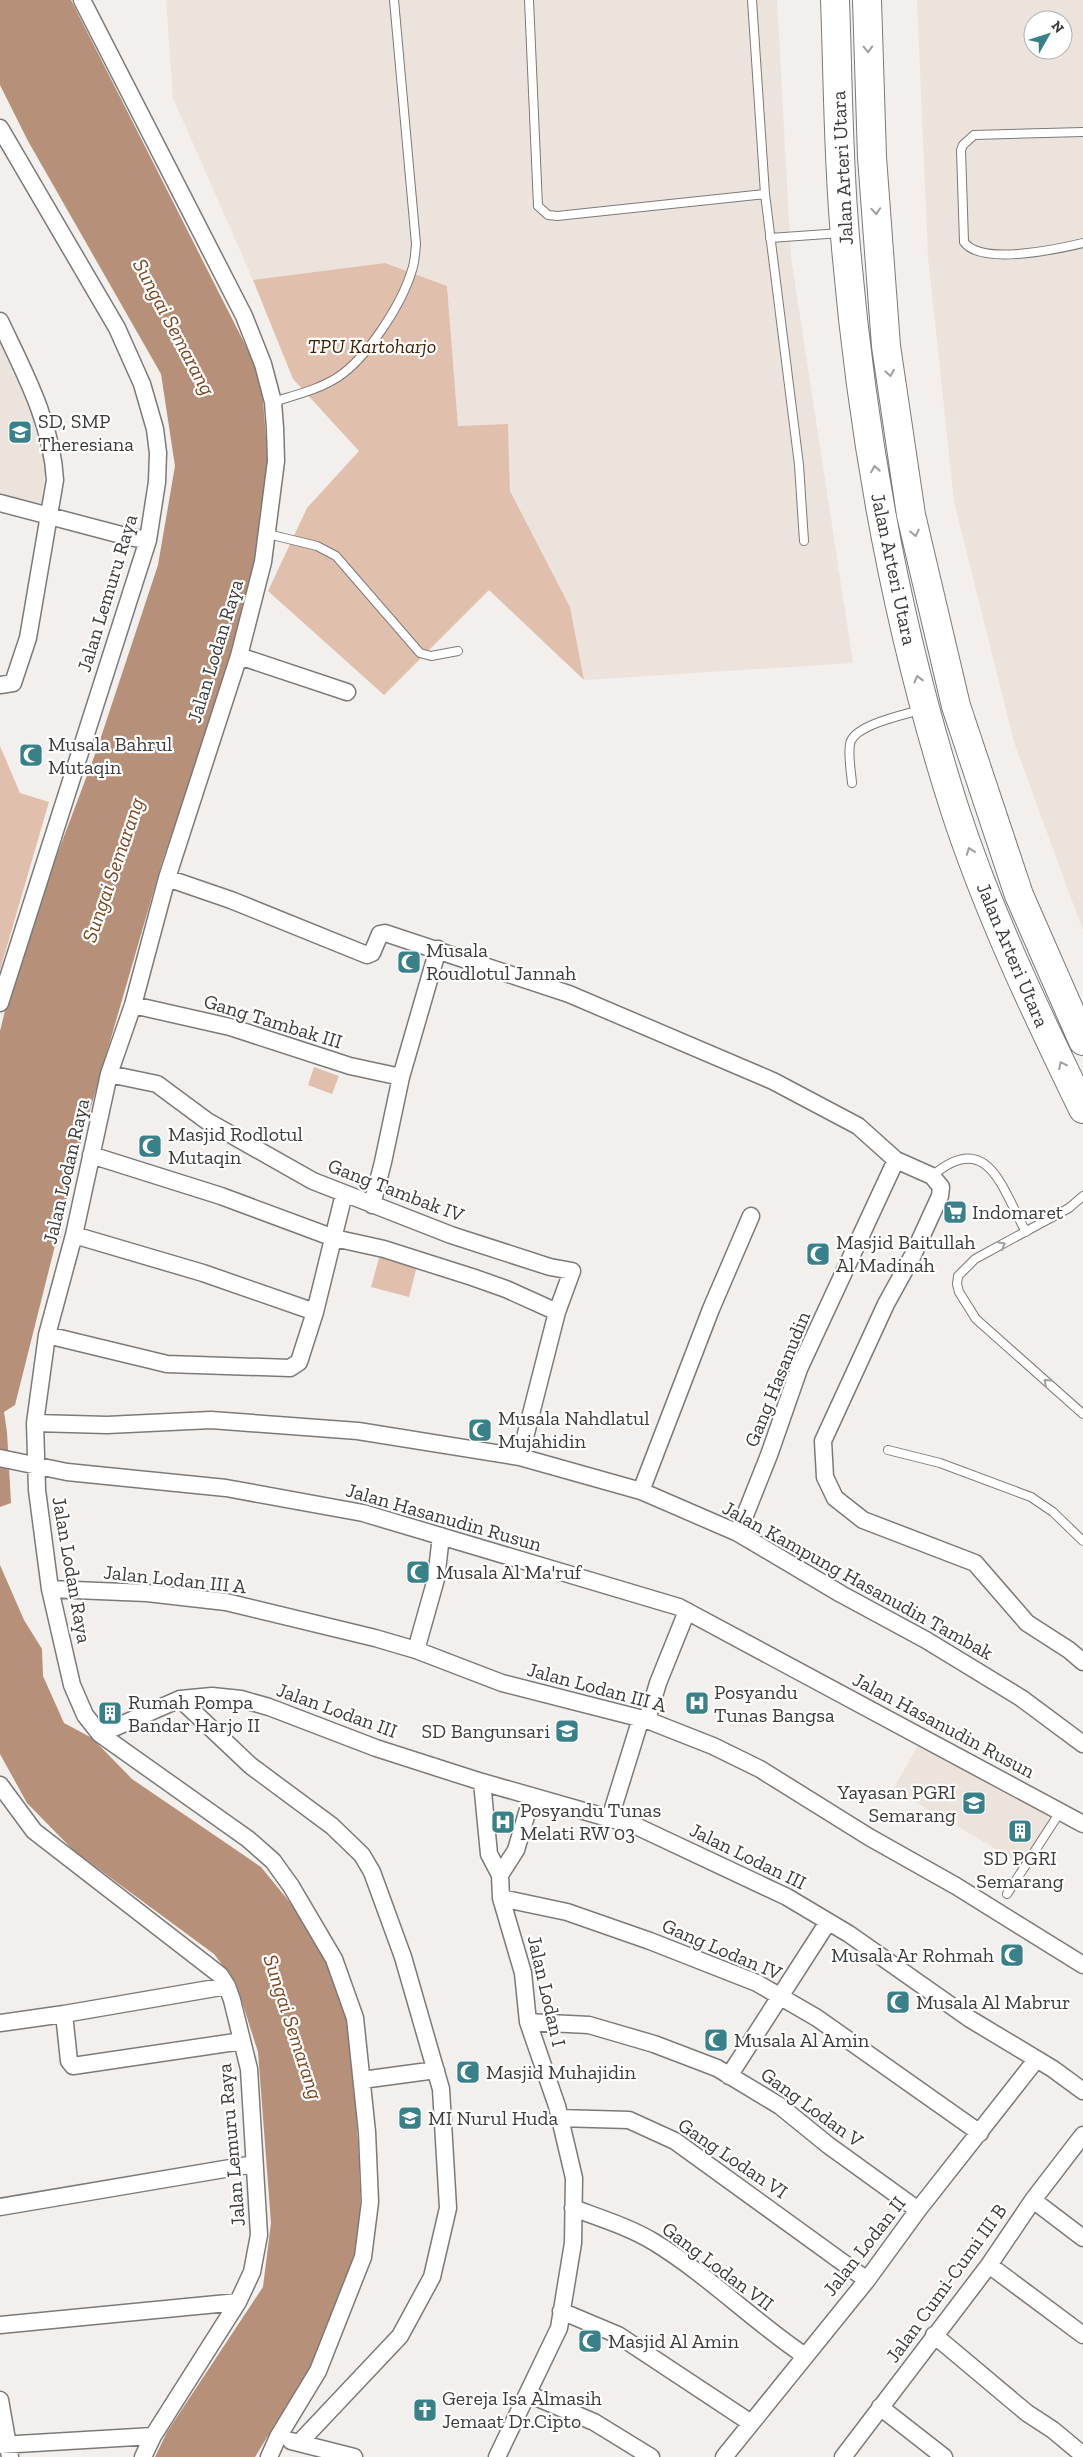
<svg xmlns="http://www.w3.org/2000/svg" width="1083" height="2457" viewBox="0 0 1083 2457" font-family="'Zilla Slab',serif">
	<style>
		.built { fill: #ede3dd; fill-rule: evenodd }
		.green { fill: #e0c0ac }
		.water { fill: #b69078 }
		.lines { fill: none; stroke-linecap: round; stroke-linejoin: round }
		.lane-casing { stroke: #7c7a78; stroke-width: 10 }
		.street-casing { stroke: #7c7a78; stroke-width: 19 }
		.highway-casing { stroke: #7c7a78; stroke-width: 30 }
		.lane { stroke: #fff; stroke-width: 8 }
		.street { stroke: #fff; stroke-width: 16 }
		.highway { stroke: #fff; stroke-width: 28 }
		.oneway { stroke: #9e9e9d }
		.labels { text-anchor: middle; stroke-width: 4.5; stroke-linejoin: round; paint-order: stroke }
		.street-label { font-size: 20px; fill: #3d3c3b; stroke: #fff }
		.park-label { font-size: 20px; font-style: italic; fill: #421e00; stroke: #fff }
		.poi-label { font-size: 20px; fill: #3d3c3b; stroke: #fff; text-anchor: start }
		.water-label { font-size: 21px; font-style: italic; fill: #794620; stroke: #fff }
	</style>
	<rect width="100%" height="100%" fill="#f2efed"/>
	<path class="built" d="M166 0H777L791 257 853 663 584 680 570 607 510 491 508 425 458 426 447 286 385 263 253 280 173 98Z
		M917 0H1083V931L1014 742 954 501 928 257ZM1033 20H1063V50H1033Z
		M0 333 35 409 46 455 42 503 0 495Z
		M922 1739 1054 1816 1025 1866 893 1789Z"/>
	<path class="green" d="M385 263 447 286 458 426 508 424 510 491 570 607 584 680 489 590 384 695 268 591 307 508 359 451 293 379 253 280Z
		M0 746 20 793 49 802 0 970Z
		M314 1067 339 1076 332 1094 308 1085Z
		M381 1251 418 1262 409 1297 371 1287Z"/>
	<path class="water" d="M0 0H71L261 376 269 473 264 521 237 645 162 862 82 1138 15 1405 4 1412 7 1432 11 1503 0 1507V1031L18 958 97 749 158 565 175 466 161 374 28 141 0 85Z
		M0 1565 24 1620 42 1649 43 1676 64 1723 92 1738 132 1779 261 1867 292 1905 321 1954 332 1961 343 2000 352 2052 359 2158 362 2250 334 2328 255 2457H155L167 2432 263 2287 271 2223 258 2052 236 1983 214 1954 73 1850 27 1803 0 1754Z"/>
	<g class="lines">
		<g class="lane-casing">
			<path id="lane" d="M529 0 538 206 548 215 557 216 765 194
				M752 0 765 194 799 465 804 541
				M1083 132 974 135 963 145 961 150 964 242C981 266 1058 249 1083 243
				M770 238 841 233
				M273 402C295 395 318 390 338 377 367 358 402 304 412 270 415 262 415 253 416 244L394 0
				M268 534 317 546 336 556 420 653 431 656 458 651
				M852 783C851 771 848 756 850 744 853 725 904 715 920 710
				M932 1176C988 1128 1002 1189 1026 1232
				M1083 1196 1069 1208 975 1259 958 1276 957 1284 959 1292 976 1319 1083 1414
				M888 1450 940 1463 1031 1497 1053 1512 1083 1541
				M1007 1894 1060 1812"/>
		</g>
		<g class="street-casing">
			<path id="street" d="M82 0 244 316 263 364 273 402 275 428 276 461 263 562 239 656 167 878 133 1005 109 1074 74 1235 47 1335 35 1423 37 1490 50 1589 72 1685 85 1715 100 1734 248 1839 273 1861 291 1886 334 1959 355 2018 367 2132 370 2202 363 2257 318 2371 278 2437 269 2457
				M0 128 117 328 142 384 155 429 158 453 157 482 148 540 0 1003
				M0 321C24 372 52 423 55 480L28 638 13 683 0 685
				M0 503 129 537 148 540
				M239 656 347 692
				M167 878 231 900 367 955 372 953 380 934 385 933 569 994 773 1081 858 1126 896 1160 932 1176 941 1187 940 1196 913 1255 886 1304 823 1441 825 1477 835 1498 863 1520 975 1563 1027 1623 1069 1650 1083 1662
				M133 1005 230 1027 350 1066 401 1077
				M109 1074 157 1084 207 1121 313 1181 451 1235 550 1267 572 1271 557 1312 520 1457
				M91 1155 221 1196 334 1238 384 1249 472 1277 506 1289 557 1312
				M372 1205 383 1162 401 1077 438 949
				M74 1235 203 1273 315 1312 344 1194
				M47 1335 167 1364 290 1368 299 1362 315 1312
				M35 1423 107 1425 211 1420 358 1431 520 1457 641 1491 738 1533 841 1594 926 1640 1021 1698 1083 1744
				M0 1458 67 1472 226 1488 363 1513 679 1607 1083 1824
				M641 1491 711 1309 751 1216
				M738 1533 769 1455 799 1369 896 1160
				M50 1589 147 1593 226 1602 375 1638 416 1650 502 1683 647 1720 713 1746 760 1769 869 1837 956 1886 1083 1965
				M416 1650 436 1579 441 1536
				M180 1699 251 1766 332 1826 362 1855 372 1872 403 1957 441 2089 448 2208 432 2277 400 2336 299 2443
				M647 1720 658 1683 687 1611
				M100 1734 180 1699 212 1696 241 1699 269 1707 376 1748 482 1782 636 1826 787 1897 849 1934 970 2019 1053 2069 1083 2091
				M482 1782 489 1854 500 1875 501 1898 523 1973 528 2022 557 2106 574 2178 573 2243 559 2328 497 2457
				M0 1785 34 1831 220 1975 227 1986 232 2000 249 2069 259 2235 252 2272 238 2302 153 2436 143 2457
				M610 1818 641 1718
				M500 1875 516 1850 532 1796
				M501 1898 567 1912 650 1941 757 1983 817 2018 980 2133
				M64 2014 227 1986
				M528 2022 589 2025 654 2044 717 2068 780 2106 828 2145 918 2210
				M0 2023 64 2014 69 2061 73 2066 242 2041
				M729 2076 828 1922
				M362 2080 436 2070
				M558 2118 629 2120 675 2141 867 2280
				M1033 2200 1083 2238
				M0 2207 254 2164
				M573 2208C600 2218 629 2227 654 2242 708 2275 753 2321 805 2356
				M989 2265 1083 2335
				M561 2311 618 2335 751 2423
				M0 2325 238 2302
				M934 2335 1027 2413 1053 2430 1083 2455
				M528 2394 594 2422 651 2457
				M0 2400 10 2457
				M880 2407 944 2457
				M291 2441 354 2457
				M0 2445 153 2436
				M724 2457 867 2280 918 2210 1036 2060
				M843 2457 989 2265 1033 2200 1083 2135"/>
		</g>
		<g class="highway-casing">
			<path id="highway" d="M835 0C838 78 838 158 845 236 861 429 895 622 954 807 988 912 1035 1010 1083 1109
				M867 0 872 157 886 346 911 515 956 706 1019 895 1083 1041"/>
		</g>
		<use href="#lane" class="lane"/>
		<use href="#street" class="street"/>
		<use href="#highway" class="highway"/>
	</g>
	<defs><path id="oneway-chevron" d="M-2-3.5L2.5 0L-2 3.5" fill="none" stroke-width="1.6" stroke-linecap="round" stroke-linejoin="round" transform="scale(1.25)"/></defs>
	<g class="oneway">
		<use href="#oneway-chevron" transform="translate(868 49) rotate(88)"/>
		<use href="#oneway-chevron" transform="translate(876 211) rotate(86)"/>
		<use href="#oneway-chevron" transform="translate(890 373) rotate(81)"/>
		<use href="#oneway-chevron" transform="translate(875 469) rotate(-99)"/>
		<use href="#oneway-chevron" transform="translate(915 533) rotate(78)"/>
		<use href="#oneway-chevron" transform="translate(918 679) rotate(-104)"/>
		<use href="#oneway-chevron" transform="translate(970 851) rotate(-110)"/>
		<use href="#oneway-chevron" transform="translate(1062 1065) rotate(-116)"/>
		<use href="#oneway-chevron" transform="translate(1002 1245) rotate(-28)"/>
		<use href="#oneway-chevron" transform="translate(1047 1382) rotate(-138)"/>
	</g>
	<defs>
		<g id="school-square" transform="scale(1.25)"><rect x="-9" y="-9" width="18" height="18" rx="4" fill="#398189" stroke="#fff"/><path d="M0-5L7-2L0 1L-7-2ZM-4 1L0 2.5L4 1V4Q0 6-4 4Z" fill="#fff"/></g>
		<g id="mosque-square" transform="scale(1.25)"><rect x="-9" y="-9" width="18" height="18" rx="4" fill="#398189" stroke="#fff"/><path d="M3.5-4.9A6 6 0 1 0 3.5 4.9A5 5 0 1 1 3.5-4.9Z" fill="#fff"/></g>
		<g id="supermarket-square" transform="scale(1.25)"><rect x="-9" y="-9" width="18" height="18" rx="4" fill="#398189" stroke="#fff"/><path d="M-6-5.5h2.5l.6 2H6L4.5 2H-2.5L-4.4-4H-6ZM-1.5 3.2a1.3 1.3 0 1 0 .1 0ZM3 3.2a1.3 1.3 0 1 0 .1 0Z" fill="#fff"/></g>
		<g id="hospital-square" transform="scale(1.25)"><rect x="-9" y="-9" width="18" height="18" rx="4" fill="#398189" stroke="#fff"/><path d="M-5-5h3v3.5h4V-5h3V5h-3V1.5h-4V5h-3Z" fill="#fff"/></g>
		<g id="building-square" transform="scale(1.25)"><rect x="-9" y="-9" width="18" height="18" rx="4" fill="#398189" stroke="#fff"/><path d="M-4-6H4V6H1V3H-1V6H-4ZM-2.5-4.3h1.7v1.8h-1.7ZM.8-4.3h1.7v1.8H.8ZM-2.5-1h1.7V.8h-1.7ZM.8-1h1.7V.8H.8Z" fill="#fff"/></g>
		<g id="church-square" transform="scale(1.25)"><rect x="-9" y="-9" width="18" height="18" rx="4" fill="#398189" stroke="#fff"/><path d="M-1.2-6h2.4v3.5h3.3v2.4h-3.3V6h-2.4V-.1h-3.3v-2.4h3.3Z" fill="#fff"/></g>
	</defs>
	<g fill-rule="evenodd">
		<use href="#school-square" x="20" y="432"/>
		<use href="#mosque-square" x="31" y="755"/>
		<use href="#mosque-square" x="409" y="962"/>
		<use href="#mosque-square" x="150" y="1146"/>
		<use href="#supermarket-square" x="955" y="1212"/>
		<use href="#mosque-square" x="818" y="1254"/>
		<use href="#mosque-square" x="480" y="1430"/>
		<use href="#mosque-square" x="418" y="1572"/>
		<use href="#hospital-square" x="697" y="1703"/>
		<use href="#building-square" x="110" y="1713"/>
		<use href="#school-square" x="567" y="1731"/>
		<use href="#school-square" x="974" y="1803"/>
		<use href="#hospital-square" x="503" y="1822"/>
		<use href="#building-square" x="1020" y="1831"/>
		<use href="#mosque-square" x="1012" y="1955"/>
		<use href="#mosque-square" x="898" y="2002"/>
		<use href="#mosque-square" x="716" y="2040"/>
		<use href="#mosque-square" x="468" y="2072"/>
		<use href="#school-square" x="410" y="2118"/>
		<use href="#mosque-square" x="590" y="2341"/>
		<use href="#church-square" x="425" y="2410"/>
	</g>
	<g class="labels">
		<g class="street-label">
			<text transform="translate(842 168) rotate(-93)" y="7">Jalan Arteri Utara</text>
			<text transform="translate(894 569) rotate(78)" y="7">Jalan Arteri Utara</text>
			<text transform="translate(107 593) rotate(-73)" y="7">Jalan Lemuru Raya</text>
			<text transform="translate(215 651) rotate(-73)" y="7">Jalan Lodan Raya</text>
			<text transform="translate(1013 955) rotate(67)" y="7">Jalan Arteri Utara</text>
			<text transform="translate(273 1021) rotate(17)" y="7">Gang Tambak III</text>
			<text transform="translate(66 1171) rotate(-77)" y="7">Jalan Lodan Raya</text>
			<text transform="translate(396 1190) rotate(21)" y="7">Gang Tambak IV</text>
			<text transform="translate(777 1379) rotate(-68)" y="7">Gang Hasanudin</text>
			<text transform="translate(444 1517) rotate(16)" y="7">Jalan Hasanudin Rusun</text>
			<text transform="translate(72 1570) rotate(80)" y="7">Jalan Lodan Raya</text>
			<text transform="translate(175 1579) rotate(6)" y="7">Jalan Lodan III A</text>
			<text transform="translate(858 1580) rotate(29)" y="7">Jalan Kampung Hasanudin Tambak</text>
			<text transform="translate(597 1687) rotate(15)" y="7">Jalan Lodan III A</text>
			<text transform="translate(337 1710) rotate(20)" y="7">Jalan Lodan III</text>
			<text transform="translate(944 1725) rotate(28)" y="7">Jalan Hasanudin Rusun</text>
			<text transform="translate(748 1856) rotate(26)" y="7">Jalan Lodan III</text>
			<text transform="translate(722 1949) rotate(23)" y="7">Gang Lodan IV</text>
			<text transform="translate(547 1991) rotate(77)" y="7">Jalan Lodan I</text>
			<text transform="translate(812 2107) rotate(36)" y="7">Gang Lodan V</text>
			<text transform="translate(231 2145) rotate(-95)" y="7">Jalan Lemuru Raya</text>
			<text transform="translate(733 2158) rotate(34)" y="7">Gang Lodan VI</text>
			<text transform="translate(864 2246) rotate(-52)" y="7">Jalan Lodan II</text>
			<text transform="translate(718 2266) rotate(37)" y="7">Gang Lodan VII</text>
			<text transform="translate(946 2283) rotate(-54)" y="7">Jalan Cumi-Cumi III B</text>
		</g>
		<g class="park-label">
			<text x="372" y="353">TPU Kartoharjo</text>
		</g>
		<g class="poi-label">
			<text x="38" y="428">SD, SMP<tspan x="38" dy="23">Theresiana</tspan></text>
			<text x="48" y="751">Musala Bahrul<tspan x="48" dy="23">Mutaqin</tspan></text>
			<text x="426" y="957">Musala<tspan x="426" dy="23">Roudlotul Jannah</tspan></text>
			<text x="168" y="1141">Masjid Rodlotul<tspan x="168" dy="23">Mutaqin</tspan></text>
			<text x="972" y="1219">Indomaret</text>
			<text x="836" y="1249">Masjid Baitullah<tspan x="836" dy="23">Al Madinah</tspan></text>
			<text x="498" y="1425">Musala Nahdlatul<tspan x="498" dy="23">Mujahidin</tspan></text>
			<text x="436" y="1579">Musala Al Ma'ruf</text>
			<text x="714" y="1699">Posyandu<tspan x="714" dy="23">Tunas Bangsa</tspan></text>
			<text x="128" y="1709">Rumah Pompa<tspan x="128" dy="23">Bandar Harjo II</tspan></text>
			<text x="550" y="1738" text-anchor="end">SD Bangunsari</text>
			<text x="956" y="1799" text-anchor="end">Yayasan PGRI<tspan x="956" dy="23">Semarang</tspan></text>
			<text x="520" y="1817">Posyandu Tunas<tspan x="520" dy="23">Melati RW 03</tspan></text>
			<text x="1020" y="1865" text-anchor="middle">SD PGRI<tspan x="1020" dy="23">Semarang</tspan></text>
			<text x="994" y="1962" text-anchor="end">Musala Ar Rohmah</text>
			<text x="916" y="2009">Musala Al Mabrur</text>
			<text x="734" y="2047">Musala Al Amin</text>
			<text x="486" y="2079">Masjid Muhajidin</text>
			<text x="428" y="2125">MI Nurul Huda</text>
			<text x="608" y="2348">Masjid Al Amin</text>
			<text x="442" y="2405">Gereja Isa Almasih<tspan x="442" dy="23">Jemaat Dr.Cipto</tspan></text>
		</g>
		<g class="water-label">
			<text transform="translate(174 327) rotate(62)" y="7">Sungai Semarang</text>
			<text transform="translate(113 870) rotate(-71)" y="7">Sungai Semarang</text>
			<text transform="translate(293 2027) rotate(72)" y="7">Sungai Semarang</text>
		</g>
	</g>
	<g transform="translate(1048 35) rotate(51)"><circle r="24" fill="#ffffff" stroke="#b1b1b1"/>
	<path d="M0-4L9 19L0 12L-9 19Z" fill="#398189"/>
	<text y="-8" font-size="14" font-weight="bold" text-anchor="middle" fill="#3d3c3b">N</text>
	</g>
</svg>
